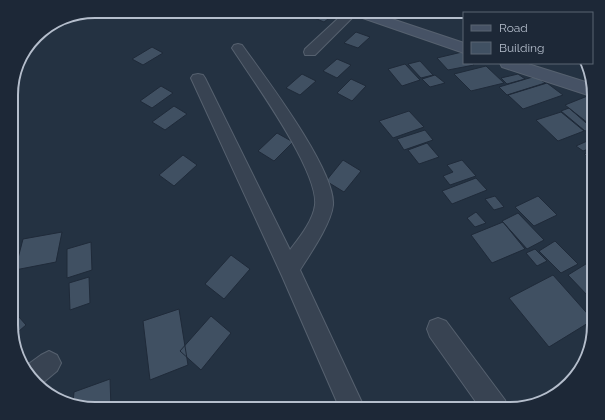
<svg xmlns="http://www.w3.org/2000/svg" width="605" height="420" viewBox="0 0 605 420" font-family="Raleway,sans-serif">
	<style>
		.building { fill: #405062; stroke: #1f2a39 }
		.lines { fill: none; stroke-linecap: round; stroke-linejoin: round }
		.street-casing { stroke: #56616f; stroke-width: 2 }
		.secondary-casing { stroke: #56616f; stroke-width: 2 }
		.street { fill: #384352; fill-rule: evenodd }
		.secondary { fill: #465265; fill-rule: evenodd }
		.rim { fill: none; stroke: #b5becc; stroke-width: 2 }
	</style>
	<rect width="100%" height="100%" fill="#243242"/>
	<path class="building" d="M317 13H336L324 22 312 17Z
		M356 32 370 37 358 48 344 43Z
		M152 47 163 53 143 65 132 59Z
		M462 52 464 54V63H472L474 65 448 70 437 58Z
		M337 59 351 65 337 78 323 71Z
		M420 61 433 75 421 78 408 64Z
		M405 64 420 80 402 86 388 69Z
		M486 66 504 83 471 91 454 74Z
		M302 74 316 81 300 95 286 88Z
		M518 74 525 79 507 84 501 78Z
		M435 75 445 83 430 87 422 79Z
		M536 76 545 83 507 95 499 87Z
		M351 79 366 86 352 101 337 93Z
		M547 83 563 95 523 109 508 95Z
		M161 86 173 93 152 108 140 101Z
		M590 95 594 97 593 127 565 105Z
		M174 106 187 114 165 130 152 122Z
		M569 108 593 129 585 131 561 111Z
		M409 111 424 127 393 138 379 121Z
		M561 112 584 131 558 141 536 120Z
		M425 130 433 140 404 150 397 139Z
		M277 133 293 142 274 161 258 151Z
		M594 138V147L583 151 576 146Z
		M427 143 439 157 419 164 408 150Z
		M594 150V163L584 154Z
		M183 155 197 165 174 186 159 175Z
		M343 160 361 171 344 192 326 181Z
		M462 160 476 176 450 185 443 176 453 172 447 165Z
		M476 178 487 190 452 204 442 191Z
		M495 196 504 207 494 210 485 199Z
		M538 196 557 215 534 226 515 207Z
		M476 212 486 223 475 227 467 218Z
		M518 213 544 240 527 249 502 221Z
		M503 222 525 249 492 263 471 235Z
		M62 232 56 262 15 270 23 239Z
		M555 241 578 264 561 273 539 251Z
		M91 242 92 270 67 278V249Z
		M535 249 547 261 537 266 526 253Z
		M231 255 250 269 224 299 205 284Z
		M594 259V292L588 296 568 275Z
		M553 275 593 320 549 347 509 298Z
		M89 277 90 303 70 310 69 283Z
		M594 298V310L587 302Z
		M12 309 26 325 12 337Z
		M179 309 188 365 150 380 143 321Z
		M211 316 231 333 201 370 180 351Z
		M110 379 111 409H90L73 403 74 392Z"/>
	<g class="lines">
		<g class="street-casing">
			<path id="street" d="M344 13H357L315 55H305L304 52 305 49Z
				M238 44 242 45C264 76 336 170 333 205 331 224 310 254 300 270L365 409H340L282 276 191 78 193 75 198 74 203 75 205 78 290 250C299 238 313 221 315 205 319 171 252 79 232 48L234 45Z
				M438 318 446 321 505 400 508 409H481L430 337 427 329 430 321Z
				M49 351 57 355 61 363 57 371 39 386 23 368 41 355Z"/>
		</g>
		<g class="secondary-casing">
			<path id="secondary" d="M355 13H374L464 43V53L357 16Z
				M500 63H525L592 84 594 97 502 67Z"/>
		</g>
		<use href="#street" class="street"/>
		<use href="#secondary" class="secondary"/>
	</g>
	<path d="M0 0H605V420H0ZM95 18H510A77 77 0 0 1 587 95V325A77 77 0 0 1 510 402H95A77 77 0 0 1 18 325V95A77 77 0 0 1 95 18Z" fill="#1d2837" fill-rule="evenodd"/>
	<path class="rim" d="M95 18H510A77 77 0 0 1 587 95V325A77 77 0 0 1 510 402H95A77 77 0 0 1 18 325V95A77 77 0 0 1 95 18Z"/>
	<rect x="463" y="12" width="130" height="52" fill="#1d2837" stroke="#5a6473"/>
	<rect x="471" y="25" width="20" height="6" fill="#465265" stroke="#5a6473"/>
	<text x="499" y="32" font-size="12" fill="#b5becc">Road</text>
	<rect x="471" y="42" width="20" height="12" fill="#405062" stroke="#5a6473"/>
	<text x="499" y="52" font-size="12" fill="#b5becc">Building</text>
</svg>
